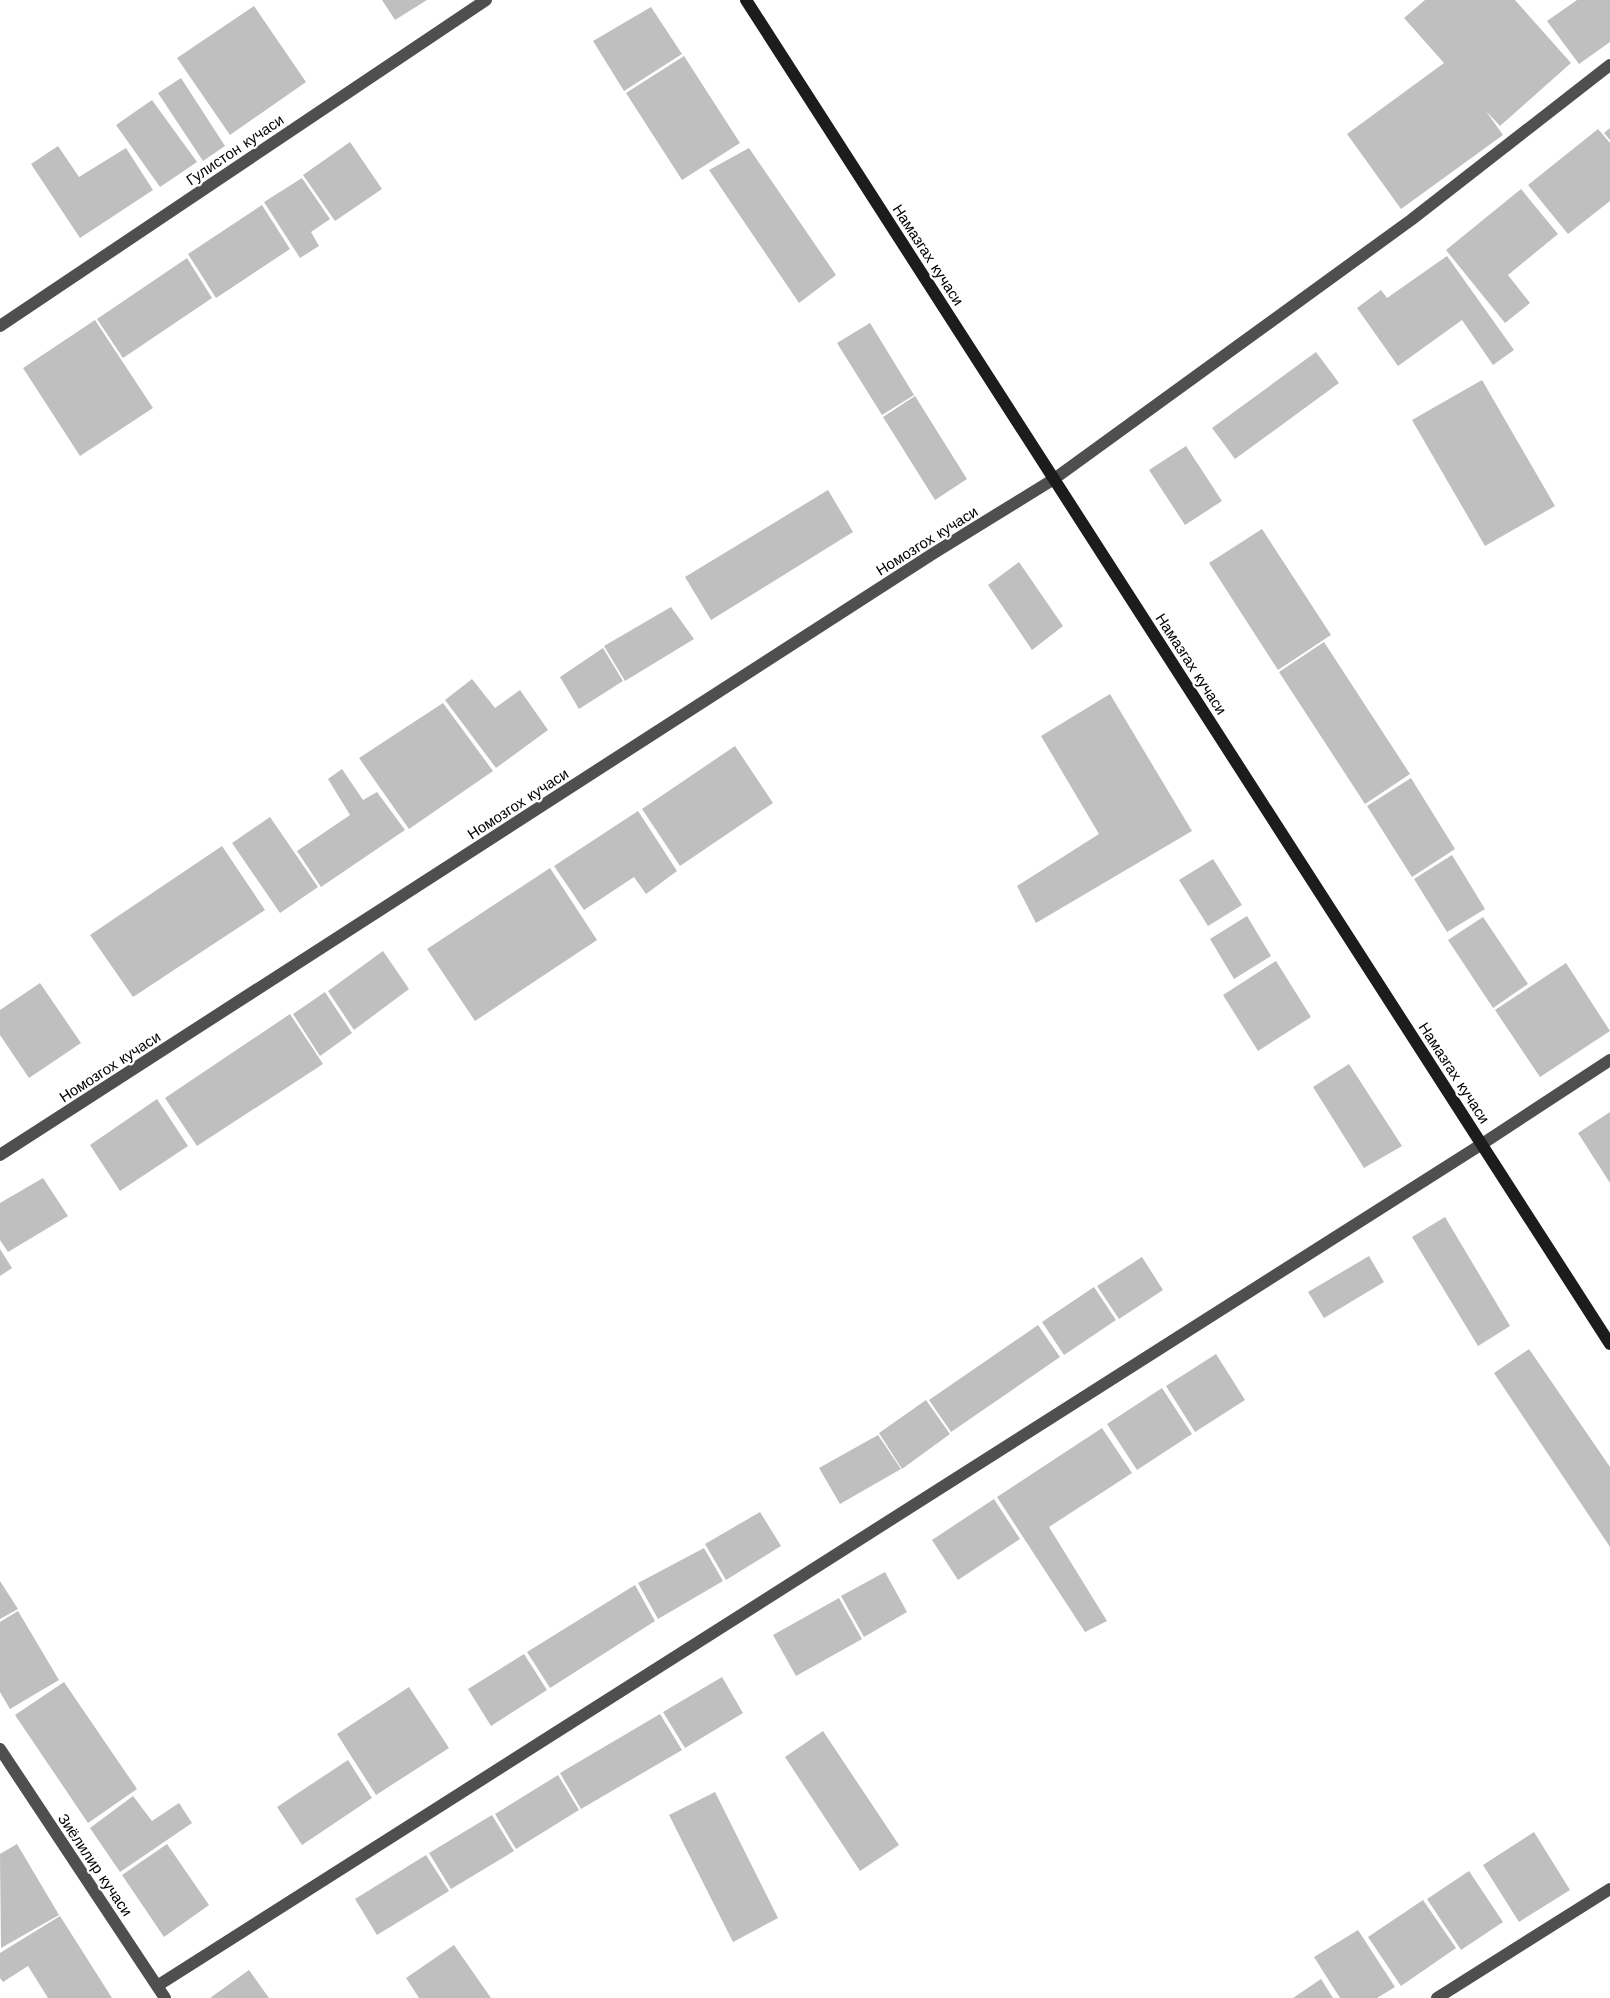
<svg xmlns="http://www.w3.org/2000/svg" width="1610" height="1998" viewBox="0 0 1610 1998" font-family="'Work Sans',sans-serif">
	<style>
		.building { fill: #bfbfbf }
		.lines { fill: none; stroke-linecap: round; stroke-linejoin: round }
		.street { stroke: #4f4f4f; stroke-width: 12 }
		.secondary { stroke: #1c1c1c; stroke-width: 12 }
		.labels { text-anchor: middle; stroke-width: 4.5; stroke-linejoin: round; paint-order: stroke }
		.street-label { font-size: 15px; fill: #000; stroke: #fff }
	</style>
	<rect width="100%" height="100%" fill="#fff"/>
	<path class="building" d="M382 0H427L395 20Z
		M1425 0H1515L1571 63 1500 126 1486 111 1503 135 1401 209 1347 134 1444 63 1404 18Z
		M1577 0H1610V42L1579 64 1547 21Z
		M254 6 306 82 230 135 177 58Z
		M651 7 682 54 624 91 593 41Z
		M684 56 740 143 682 180 626 93Z
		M181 78 225 146 203 161 158 93Z
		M152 100 197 162 160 187 116 125Z
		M1610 128V140L1604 133Z
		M1598 129 1610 143V201L1568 234 1528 185Z
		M350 142 382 189 335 221 303 175Z
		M58 146 79 177 126 148 153 190 80 238 31 164Z
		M749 148 836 275 799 303 709 170Z
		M302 178 330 219 311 232 319 246 300 258 264 202Z
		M1521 189 1558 234 1508 275 1530 303 1505 323 1446 250Z
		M262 205 290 249 216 298 188 254Z
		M1447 256 1514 350 1493 365 1462 320 1398 366 1357 308 1381 290 1387 298Z
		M187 258 212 298 123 358 97 319Z
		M95 320 153 408 80 456 23 368Z
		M870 323 914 395 882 415 837 343Z
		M1316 352 1339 383 1235 459 1212 428Z
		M1482 380 1555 506 1485 546 1412 420Z
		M915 396 967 479 935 500 883 417Z
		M1186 446 1222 501 1185 525 1149 470Z
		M828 490 853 532 711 620 685 577Z
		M1262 529 1331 635 1278 670 1209 563Z
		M1019 562 1063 626 1032 650 988 585Z
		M671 607 694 639 625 681 604 646Z
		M1324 642 1410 774 1365 804 1279 672Z
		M603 648 623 681 579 709 560 677Z
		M472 679 495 708 520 690 548 730 496 768 445 700Z
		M1110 694 1192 831 1036 923 1017 886 1099 834 1041 736Z
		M443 703 493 771 409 829 359 758Z
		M735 746 773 803 680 866 642 809Z
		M342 769 363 800 377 792 405 830 321 887 297 851 350 815 328 779Z
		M1411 778 1455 849 1412 877 1367 806Z
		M638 811 677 871 646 894 634 877 584 910 554 866Z
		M270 817 318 887 280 913 232 843Z
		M222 846 265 910 133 997 90 935Z
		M1452 855 1485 909 1447 932 1414 879Z
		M1213 859 1242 905 1208 926 1179 880Z
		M550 868 597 940 475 1021 427 949Z
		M1247 916 1271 956 1234 979 1210 939Z
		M1483 917 1528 984 1493 1008 1448 940Z
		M383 951 409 989 354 1030 328 991Z
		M1276 961 1311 1017 1258 1051 1223 995Z
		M1566 963 1610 1031 1540 1077 1495 1010Z
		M40 983 81 1043 29 1078 0 1035V1010Z
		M325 992 352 1033 320 1056 293 1014Z
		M290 1014 323 1064 197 1146 165 1098Z
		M1349 1064 1402 1146 1364 1168 1313 1087Z
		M157 1099 188 1146 120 1191 90 1145Z
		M1610 1112V1183L1578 1133Z
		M43 1178 68 1216 8 1252 0 1240V1203Z
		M1445 1217 1510 1326 1478 1346 1412 1237Z
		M0 1249 12 1268 0 1276Z
		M1369 1256 1384 1282 1324 1318 1308 1292Z
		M1142 1257 1163 1290 1119 1319 1097 1286Z
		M1094 1287 1116 1320 1064 1355 1042 1322Z
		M1038 1325 1060 1357 951 1432 929 1400Z
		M1529 1349 1610 1467V1547L1494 1373Z
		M1216 1354 1245 1400 1195 1432 1166 1386Z
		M1162 1388 1192 1434 1137 1470 1107 1424Z
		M926 1400 950 1434 902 1469 879 1433Z
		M1102 1428 1132 1473 1049 1527 1107 1621 1085 1632 997 1497Z
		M878 1435 901 1469 840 1504 819 1468Z
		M994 1499 1020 1539 958 1580 932 1540Z
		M760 1512 781 1546 726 1580 705 1544Z
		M704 1548 723 1581 658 1619 638 1583Z
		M885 1572 907 1612 864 1637 841 1596Z
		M0 1581 18 1609 0 1619Z
		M635 1585 655 1621 550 1688 527 1652Z
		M839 1598 862 1639 796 1676 773 1635Z
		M18 1611 59 1680 10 1709 0 1692V1622Z
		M524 1654 547 1690 491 1726 468 1689Z
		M722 1677 743 1713 685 1748 663 1712Z
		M64 1682 137 1789 88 1823 15 1715Z
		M409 1687 449 1748 376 1795 337 1734Z
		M660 1714 682 1750 581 1809 560 1773Z
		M823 1731 899 1845 860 1871 785 1757Z
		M348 1760 372 1798 302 1845 277 1807Z
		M558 1775 579 1810 516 1849 495 1814Z
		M715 1792 778 1918 733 1942 669 1815Z
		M133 1796 152 1821 179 1803 192 1823 120 1872 90 1828Z
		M492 1815 514 1851 451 1889 429 1853Z
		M1534 1832 1570 1890 1519 1922 1483 1865Z
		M17 1844 59 1915 1 1948 0 1854Z
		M167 1844 209 1905 164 1937 122 1875Z
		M426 1855 449 1891 377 1935 355 1899Z
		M1469 1871 1503 1922 1461 1950 1427 1899Z
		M1423 1900 1456 1948 1401 1986 1368 1937Z
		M60 1916 112 1998H48L28 1966 3 1982 0 1978V1953Z
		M1358 1930 1395 1987 1377 1998H1340L1314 1957Z
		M454 1945 491 1998H419L406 1978Z
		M249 1970 269 1998H210Z
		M1321 1979 1333 1998H1293Z"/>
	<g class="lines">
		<path class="street" d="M0 326 486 0
			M0 1155 934 553 1054 479 1411 220 1610 65
			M0 1749 165 1998
			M157 1986 1482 1144 1610 1060
			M1437 1998 1610 1889"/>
		<path class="secondary" d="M746 0 1610 1344"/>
	</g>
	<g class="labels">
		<g class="street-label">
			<text transform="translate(235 150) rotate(-34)" y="5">Гулистон кучаси</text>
			<text transform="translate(928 255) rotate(57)" y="5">Намазгах кучаси</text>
			<text transform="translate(927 541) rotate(-32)" y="5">Номозгох кучаси</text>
			<text transform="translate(1191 664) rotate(57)" y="5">Намазгах кучаси</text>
			<text transform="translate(518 804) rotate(-33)" y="5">Номозгох кучаси</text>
			<text transform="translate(110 1067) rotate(-33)" y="5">Номозгох кучаси</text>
			<text transform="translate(1454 1073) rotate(57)" y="5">Намазгах кучаси</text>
			<text transform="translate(95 1865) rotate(56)" y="5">Зиёлилир кучаси</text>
		</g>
	</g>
</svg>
